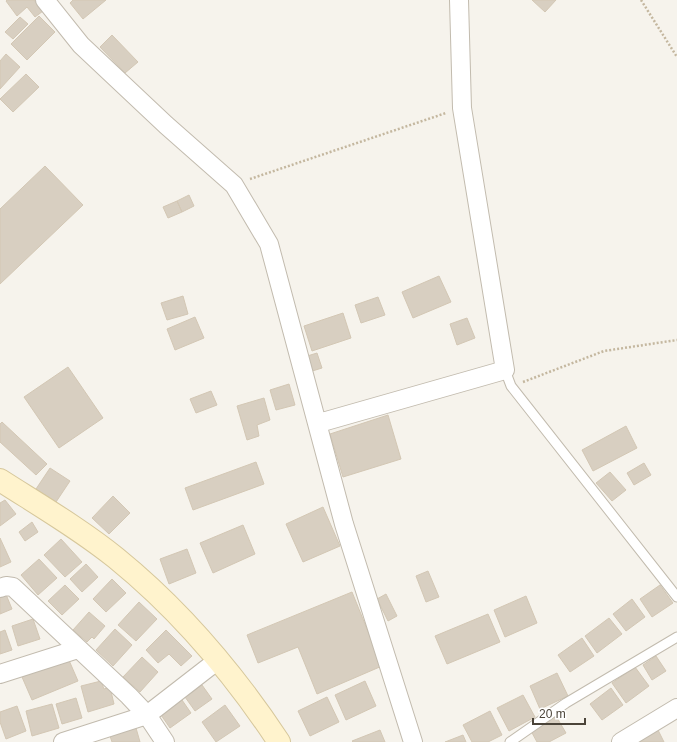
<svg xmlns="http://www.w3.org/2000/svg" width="677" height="742" viewBox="0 0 677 742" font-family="Helvetica,sans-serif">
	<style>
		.building { fill: #d8cfc1; stroke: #d3c7b4 }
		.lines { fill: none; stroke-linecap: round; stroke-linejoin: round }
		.lane-casing { stroke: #c2bbae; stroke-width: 11 }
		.street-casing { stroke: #c2bbae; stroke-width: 20 }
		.secondary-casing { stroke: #d6c79b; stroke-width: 24 }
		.path { stroke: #c4b79f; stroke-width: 2.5; stroke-dasharray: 2 2; stroke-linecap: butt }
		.lane { stroke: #fff; stroke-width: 9 }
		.street { stroke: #fff; stroke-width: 18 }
		.secondary { stroke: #fff3cd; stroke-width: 22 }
	</style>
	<rect width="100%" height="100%" fill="#f6f3ec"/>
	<path class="building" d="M7 0H34L43 11 35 17 27 7 17 16 6 1Z
		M73 0H106L83 19 70 3Z
		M532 0H556L545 12Z
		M39 16 55 32 27 60 11 44Z
		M20 17 28 24 13 39 5 32Z
		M112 35 138 62 125 73 100 47Z
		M6 54 20 67 0 89V61Z
		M26 74 39 87 13 112 0 99Z
		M45 166 83 205 0 284V209Z
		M189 195 194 206 182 212 177 201Z
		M177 201 182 212 168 218 163 207Z
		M439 276 451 302 413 318 402 292Z
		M183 296 188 314 167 320 161 303Z
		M378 297 385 315 361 323 355 305Z
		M343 313 351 338 312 351 304 326Z
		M195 317 204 338 175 350 167 329Z
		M467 318 475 338 457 345 450 324Z
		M317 353 322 368 309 372 304 357Z
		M68 367 103 418 59 448 24 397Z
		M289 384 295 405 276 410 270 390Z
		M211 391 217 405 196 413 190 399Z
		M264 398 270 420 257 425 259 436 247 440 237 406Z
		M388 415 401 459 343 477 330 434Z
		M2 422 47 464 36 475 0 442V424Z
		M626 426 637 448 593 471 582 450Z
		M256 462 264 484 193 510 185 488Z
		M644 463 651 475 634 485 627 473Z
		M50 468 70 481 56 502 36 489Z
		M610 472 626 490 612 501 596 483Z
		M113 496 130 513 109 534 92 518Z
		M5 500 16 514 0 526V503Z
		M323 507 340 546 303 562 286 524Z
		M32 522 38 532 25 541 19 532Z
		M243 525 255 554 213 573 200 543Z
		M0 538 11 562 0 567Z
		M61 539 82 562 65 577 44 555Z
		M187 549 196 573 169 584 160 559Z
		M39 559 57 578 38 595 21 575Z
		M86 564 98 577 82 592 70 579Z
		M428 571 439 597 426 602 416 576Z
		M112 579 126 593 106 612 93 599Z
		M65 585 79 599 62 615 48 601Z
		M660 585 673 603 652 617 640 599Z
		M5 592 12 609 0 614V594Z
		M352 592 382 666 317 694 298 647 258 663 247 635Z
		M386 594 397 616 388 621 377 599Z
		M526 596 537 623 505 637 494 610Z
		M632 599 645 617 626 631 613 614Z
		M139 602 157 619 136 641 118 625Z
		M89 612 105 626 94 639 92 637 87 642 73 630Z
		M488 614 500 642 447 664 435 636Z
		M609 618 622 634 597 653 585 636Z
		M33 619 40 639 18 646 12 626Z
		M115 629 132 645 113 666 96 650Z
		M5 630 12 650 0 654V632Z
		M166 630 192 656 181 666 169 654 158 663 146 650Z
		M582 638 594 656 570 672 558 655Z
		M656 656 666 671 652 680 643 665Z
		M142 657 158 672 140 692 123 677Z
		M68 658 78 681 32 700 22 677Z
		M635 667 649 686 626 703 612 683Z
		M557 673 568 696 540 709 530 686Z
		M101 681 104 689 110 687 114 704 88 712 81 686Z
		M365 681 376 706 346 720 335 695Z
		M202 685 212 699 195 711 185 697Z
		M611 688 623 705 602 720 590 704Z
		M523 695 535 717 509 731 497 708Z
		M327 697 339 722 310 736 298 711Z
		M76 698 82 718 62 724 56 704Z
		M182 700 191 713 170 728 161 715Z
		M52 704 59 728 32 736 26 711Z
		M225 705 240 726 216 742 202 722Z
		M17 706 26 731 6 739 0 722V712Z
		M490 711 502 735 488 742H472L463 725Z
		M556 716 566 733 549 742H537L531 731Z
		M136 728 140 742H112L110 736Z
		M380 730 385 742H353L352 741Z
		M658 730 664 742H633Z
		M463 735 466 742H445Z"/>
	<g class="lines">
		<g class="lane-casing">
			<path id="lane" d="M505 370 511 386 677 597
				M510 742 566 703 677 637"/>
		</g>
		<g class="street-casing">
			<path id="street" d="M45 0 81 45 166 125 234 185 269 244 344 524 413 742
				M319 423 505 370 462 108 459 0
				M0 588 6 586 13 587 129 696 147 715 165 742
				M0 674 78 649
				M63 742 147 715 218 660
				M621 742 677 708"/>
		</g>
		<g class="secondary-casing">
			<path id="secondary" d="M0 480C39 505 80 529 116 558 180 610 234 674 279 742"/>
		</g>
		<path class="path" d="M641 0 677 57
			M250 179 446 113
			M523 382 604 351 677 340"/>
		<use href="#lane" class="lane"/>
		<use href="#street" class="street"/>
		<use href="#secondary" class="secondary"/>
	</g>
	<path d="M533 718v6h52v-6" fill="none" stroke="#4b4439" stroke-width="2"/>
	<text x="539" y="718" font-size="12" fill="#4b4439" stroke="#ffffff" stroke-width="3" paint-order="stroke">20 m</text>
</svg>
